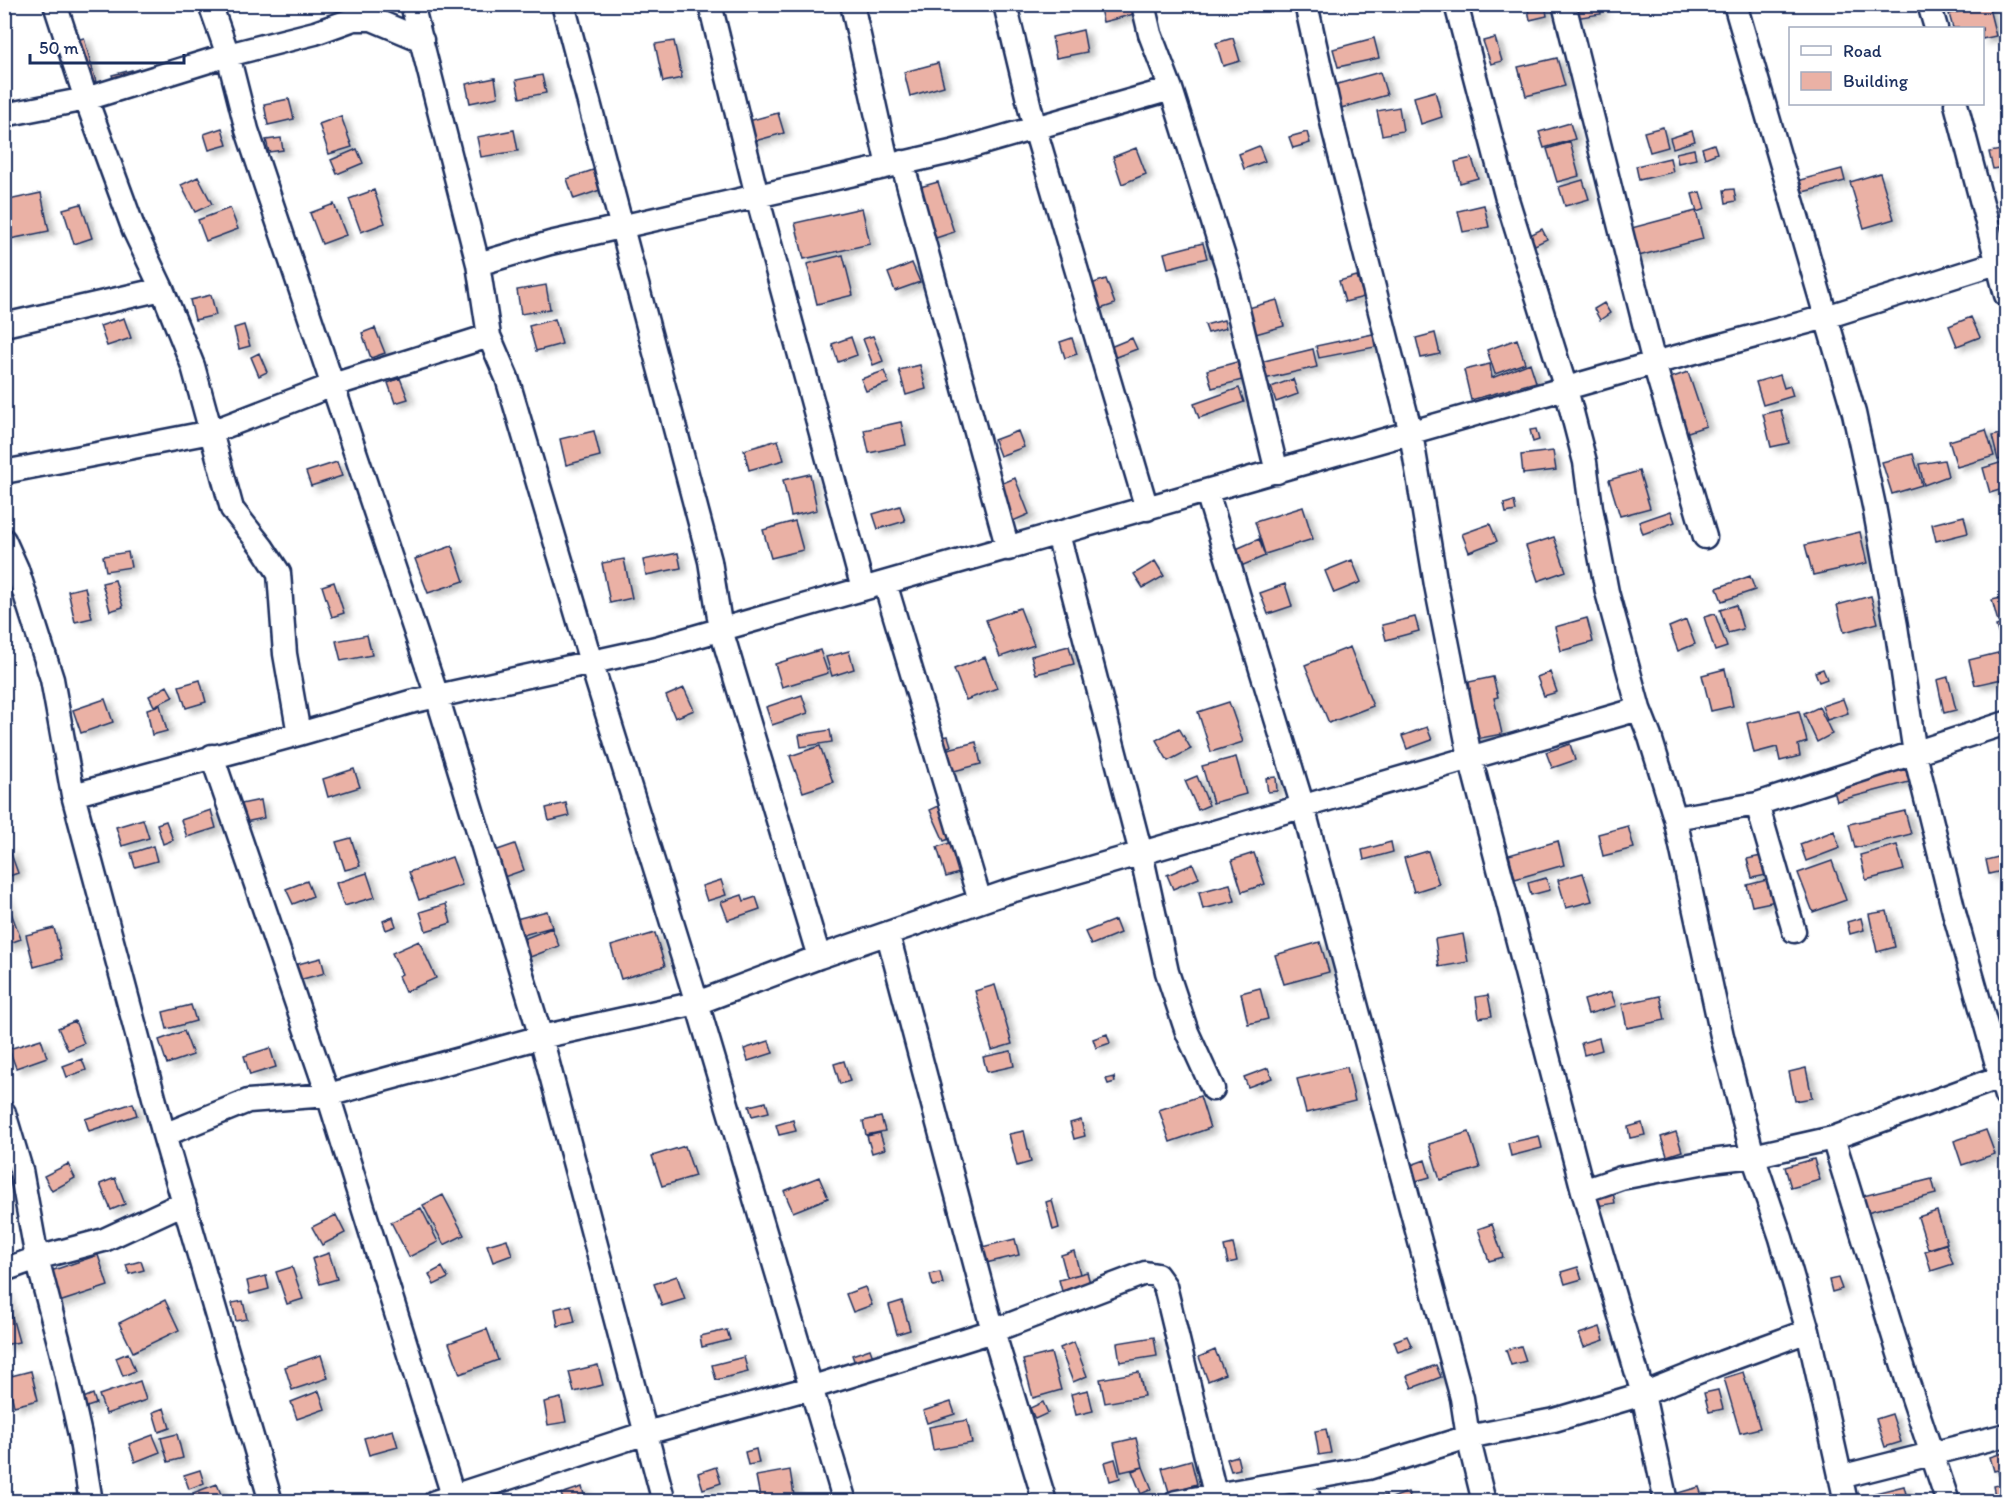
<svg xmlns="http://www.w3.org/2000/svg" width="2011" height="1506" viewBox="0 0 2011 1506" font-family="Itim,sans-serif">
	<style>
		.building { fill: #eab1a5; stroke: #1b2f5e; stroke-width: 1.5; filter: url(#shadow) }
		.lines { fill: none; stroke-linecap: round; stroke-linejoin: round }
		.street-casing { stroke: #1b2f5e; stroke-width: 27 }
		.street { stroke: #fff; stroke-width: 22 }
	</style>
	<defs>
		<filter id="shadow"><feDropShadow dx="6" dy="4" stdDeviation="3" flood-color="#0004"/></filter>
	</defs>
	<rect width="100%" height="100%" fill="#fff"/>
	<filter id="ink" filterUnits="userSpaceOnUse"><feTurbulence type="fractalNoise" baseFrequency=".0167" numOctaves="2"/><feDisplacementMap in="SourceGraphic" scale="12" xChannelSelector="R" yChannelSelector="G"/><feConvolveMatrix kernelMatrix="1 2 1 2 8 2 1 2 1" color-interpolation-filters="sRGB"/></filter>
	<g filter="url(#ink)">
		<path class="building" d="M1099 4H1136L1138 13 1103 22Z
			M1527 4H1545L1547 16 1530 20Z
			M1572 4H1599L1601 14 1575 18Z
			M1988 4 1996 36 1982 39V28H1953L1949 14Z
			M1083 30 1087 52 1056 58 1052 37Z
			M84 38 96 82 80 86 69 42Z
			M1233 38 1240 61 1223 66 1216 43Z
			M1374 38 1379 58 1338 67 1333 49Z
			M1495 38 1502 61 1491 64 1483 41Z
			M674 41 682 78 663 82 655 44Z
			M1557 58 1565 86 1526 96 1518 67Z
			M938 63 944 86 910 96 904 72Z
			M132 70 135 80 115 85 112 75Z
			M1380 72 1387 95 1341 108 1334 85Z
			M542 75 546 93 520 98 516 80Z
			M495 78 498 97 470 103 466 84Z
			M1435 91 1442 117 1421 124 1414 97Z
			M289 99 294 119 268 125 264 104Z
			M1399 107 1403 131 1382 135 1377 111Z
			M778 113 784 133 751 142 745 122Z
			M341 116 352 147 329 154 319 124Z
			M1570 123 1575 139 1544 148 1539 132Z
			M1663 127 1668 147 1650 152 1644 132Z
			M222 128 227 145 209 150 204 134Z
			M514 130 518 151 481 157 477 137Z
			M1692 131 1695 141 1673 148 1670 138Z
			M1307 132 1310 143 1293 148 1289 137Z
			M2006 132V148L2002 133Z
			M281 138 283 150 269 152 266 140Z
			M1570 142 1579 176 1557 182 1547 149Z
			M1714 144 1717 153 1705 158 1702 148Z
			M1259 146 1265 161 1244 169 1239 154Z
			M1136 148 1146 174 1122 184 1113 157Z
			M357 149 363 163 337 174 331 160Z
			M1694 149 1696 159 1678 163 1676 153Z
			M2001 150 2004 167 1993 169 1989 152Z
			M1472 158 1478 178 1460 183 1455 162Z
			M1670 158 1673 172 1639 180 1636 166Z
			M1842 169 1845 181 1803 192 1800 180Z
			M593 170 600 190 574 199 567 179Z
			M1880 173 1894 219 1864 228 1850 182Z
			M198 177 212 204 195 212 181 185Z
			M1583 180 1589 199 1565 206 1559 187Z
			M938 182 954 232 930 240 913 189Z
			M1734 189 1736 201 1726 203 1724 190Z
			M374 190 385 223 361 232 349 199Z
			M1700 192 1705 209 1697 212 1692 194Z
			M41 193 49 231 10 239 4 201Z
			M81 204 92 238 74 244 63 209Z
			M334 204 346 235 322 244 310 213Z
			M1484 205 1489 227 1463 232 1458 211Z
			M230 208 238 229 206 241 198 220Z
			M862 208 870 244 804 259 795 223Z
			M1696 211 1703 239 1631 258 1624 230Z
			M1542 229 1547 239 1535 245 1530 235Z
			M1203 243 1207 258 1168 268 1164 253Z
			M843 255 853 295 817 304 807 264Z
			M912 263 920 282 895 291 888 273Z
			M1357 276 1364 297 1345 302 1339 281Z
			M1106 279 1115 304 1097 310 1088 285Z
			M546 285 550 309 521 314 517 290Z
			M211 295 216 315 195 320 190 300Z
			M1277 300 1284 326 1252 335 1245 309Z
			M1604 303 1610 313 1600 320 1594 309Z
			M1971 317 1980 337 1957 346 1949 326Z
			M124 318 131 338 107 346 100 326Z
			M555 319 562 344 536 351 529 326Z
			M1224 320 1226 328 1208 333 1205 325Z
			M244 325 250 346 239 349 234 328Z
			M375 328 385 353 371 358 362 333Z
			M1435 333 1440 354 1421 358 1416 338Z
			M1373 334 1375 347 1319 358 1316 346Z
			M873 336 883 361 873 365 863 339Z
			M851 337 857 355 838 362 832 344Z
			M1072 338 1077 354 1065 358 1060 342Z
			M1132 338 1137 349 1108 360 1103 350Z
			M1517 339 1525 363 1495 374 1487 350Z
			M1313 349 1317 367 1264 379 1260 362Z
			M259 353 267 372 259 376 251 357Z
			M1237 362 1242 380 1212 388 1207 370Z
			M1530 363 1536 382 1471 400 1464 370 1490 364 1492 378Z
			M920 365 926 389 906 395 899 370Z
			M884 371 889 383 866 391 861 379Z
			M1688 372 1706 426 1682 434 1664 380Z
			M1780 375 1784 388 1790 386 1793 396 1763 405 1756 382Z
			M400 378 408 399 395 403 388 383Z
			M1293 379 1298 394 1276 402 1271 387Z
			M1239 388 1244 402 1199 418 1194 404Z
			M1781 410 1789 443 1771 447 1763 414Z
			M901 422 906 445 869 453 864 430Z
			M1536 429 1539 440 1533 442 1530 430Z
			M1986 430 1994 456 1957 467 1949 441Z
			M594 431 600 456 566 465 560 439Z
			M1018 431 1024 447 1000 456 994 440Z
			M2006 433V458L1998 460 1992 436Z
			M778 440 784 460 749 470 744 450Z
			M1553 451 1556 470 1523 474 1521 455Z
			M1913 454 1922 485 1892 494 1882 462Z
			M1944 460 1948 476 1924 485 1919 464Z
			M2006 461V488L1990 493 1983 468Z
			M337 462 342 476 311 486 306 472Z
			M1639 471 1650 508 1620 516 1609 480Z
			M810 474 817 510 791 516 783 480Z
			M1015 478 1029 514 1013 521 998 485Z
			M1514 501 1516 511 1506 513 1504 504Z
			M900 506 905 521 878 529 873 514Z
			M1303 507 1313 539 1265 554 1255 522Z
			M1671 511 1675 522 1643 534 1639 522Z
			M1964 516 1968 533 1936 541 1932 524Z
			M795 521 803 550 771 558 763 530Z
			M1490 524 1497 541 1469 552 1462 534Z
			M1860 532 1867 563 1813 575 1805 545Z
			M1554 537 1566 571 1538 581 1526 546Z
			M1259 539 1265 556 1241 566 1234 550Z
			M452 546 464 581 428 593 415 559Z
			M128 552 131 567 106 571 103 556Z
			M678 553 681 568 646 575 643 560Z
			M624 559 632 598 610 603 602 563Z
			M1352 560 1361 582 1334 593 1325 571Z
			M1155 561 1164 576 1143 588 1134 574Z
			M1750 576 1755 590 1722 601 1717 588Z
			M115 580 123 607 110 611 102 583Z
			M334 582 344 613 332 617 322 586Z
			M1285 584 1292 606 1268 614 1260 593Z
			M85 587 92 618 75 622 68 591Z
			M1871 596 1878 623 1844 632 1837 605Z
			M2005 597 2006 619 1998 622 1992 600Z
			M1736 605 1743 629 1728 633 1720 610Z
			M1020 608 1034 645 1000 657 986 620Z
			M1715 614 1727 647 1715 651 1704 617Z
			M1415 617 1419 631 1386 640 1382 625Z
			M1587 618 1593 642 1561 651 1555 627Z
			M1686 620 1695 644 1678 651 1669 627Z
			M2006 623V647L2003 648 1996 626Z
			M367 635 372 655 341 661 336 641Z
			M1069 646 1074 664 1036 674 1031 656Z
			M1350 647 1373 706 1329 723 1305 665Z
			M820 650 828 673 782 687 775 664Z
			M849 651 854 669 832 676 826 657Z
			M2006 651V689L2004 690 2002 679 1975 685 1969 660Z
			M985 657 997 688 966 700 954 669Z
			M1725 669 1733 706 1711 711 1702 675Z
			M1823 669 1827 679 1819 682 1815 672Z
			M1550 672 1557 692 1544 696 1537 677Z
			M1493 677 1498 697 1494 698 1502 734 1471 740 1460 691 1470 689 1469 682Z
			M1948 677 1956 710 1944 713 1937 680Z
			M200 680 206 702 186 708 179 686Z
			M167 686 173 697 154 706 149 696Z
			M684 688 694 710 675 718 666 696Z
			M802 695 808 713 772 725 766 707Z
			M105 699 113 722 81 733 73 710Z
			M1843 699 1848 713 1827 720 1822 706Z
			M1229 702 1243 742 1211 752 1198 712Z
			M160 705 167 731 152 735 147 709Z
			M1819 707 1832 734 1817 742 1804 714Z
			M1799 711 1807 742 1798 745 1800 756 1780 761 1777 747 1754 753 1747 723Z
			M1427 727 1432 740 1407 749 1402 736Z
			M1179 728 1191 749 1168 761 1156 740Z
			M830 730 832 742 801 747 799 735Z
			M948 736 951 746 939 750 936 739Z
			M976 742 981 764 950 772 944 750Z
			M1570 744 1575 760 1552 768 1546 752Z
			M820 746 833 782 803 792 790 756Z
			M1236 757 1246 794 1213 803 1202 766Z
			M1904 762 1909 782 1837 801 1831 781Z
			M354 769 360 787 328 797 323 779Z
			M1197 776 1209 805 1198 810 1185 781Z
			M1276 777 1277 791 1268 792 1266 778Z
			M261 800 264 818 245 822 241 804Z
			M566 803 569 816 549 821 546 808Z
			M943 804 957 836 944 841 930 810Z
			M211 810 216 828 187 837 181 820Z
			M1905 811 1911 834 1855 848 1849 824Z
			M143 819 149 838 122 846 116 827Z
			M166 821 173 840 163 844 157 824Z
			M1628 826 1634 848 1603 856 1598 834Z
			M1834 831 1840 848 1806 861 1800 844Z
			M351 838 360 866 345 870 336 842Z
			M1558 841 1564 865 1515 879 1509 855Z
			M953 842 962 872 946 877 937 847Z
			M1391 842 1393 852 1364 860 1362 850Z
			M515 844 524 870 498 879 489 853Z
			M1897 845 1904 870 1866 880 1860 855Z
			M153 846 157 861 135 867 131 853Z
			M10 851 18 873 4 878V853Z
			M1428 851 1439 884 1414 892 1404 858Z
			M1254 853 1265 884 1242 892 1232 860Z
			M1766 855 1771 874 1752 878 1747 859Z
			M2006 855V870L1989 874 1986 860Z
			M452 857 462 885 419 900 409 872Z
			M1832 861 1846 900 1813 912 1798 873Z
			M1193 864 1199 878 1173 889 1167 875Z
			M367 873 375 897 344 906 336 883Z
			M1583 873 1592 901 1566 908 1558 880Z
			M1546 878 1550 890 1531 895 1528 883Z
			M1771 879 1776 901 1752 906 1747 885Z
			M721 880 726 895 707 901 702 886Z
			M307 881 313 896 293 904 286 889Z
			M1230 884 1235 901 1203 909 1199 892Z
			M4 894 21 939 7 944 4 937Z
			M742 895 744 901 756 897 760 909 728 920 721 902Z
			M446 904 451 923 426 931 420 912Z
			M547 911 552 927 516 937 512 920Z
			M1887 911 1895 947 1877 952 1869 914Z
			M393 917 396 926 386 930 383 921Z
			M1861 918 1864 930 1850 934 1847 922Z
			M1115 920 1120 933 1091 945 1085 932Z
			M54 928 62 959 34 967 26 935Z
			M552 928 559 946 525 959 518 941Z
			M655 933 665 966 621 979 611 946Z
			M1463 934 1468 962 1439 967 1435 939Z
			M419 941 436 978 405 992 398 976 402 974 392 953Z
			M1320 942 1329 972 1284 984 1275 955Z
			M321 958 325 973 299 980 294 965Z
			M995 985 1012 1044 992 1050 975 991Z
			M1260 988 1268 1019 1248 1024 1241 993Z
			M1611 992 1616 1006 1588 1014 1584 1000Z
			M1488 995 1492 1016 1479 1018 1476 997Z
			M1660 996 1665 1020 1627 1028 1622 1004Z
			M191 1005 196 1021 167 1029 163 1012Z
			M75 1021 84 1043 68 1050 58 1028Z
			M184 1031 193 1055 167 1064 159 1040Z
			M1107 1034 1110 1043 1096 1048 1093 1039Z
			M1599 1038 1602 1050 1584 1055 1581 1043Z
			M41 1039 47 1057 16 1068 9 1049Z
			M769 1041 773 1053 748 1061 744 1049Z
			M270 1048 276 1067 250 1075 244 1056Z
			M1011 1051 1014 1066 987 1072 983 1057Z
			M82 1059 86 1070 67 1077 63 1066Z
			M844 1061 850 1081 840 1084 834 1064Z
			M1347 1067 1355 1101 1306 1113 1297 1079Z
			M1268 1068 1272 1078 1248 1087 1244 1077Z
			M1806 1068 1812 1098 1795 1101 1789 1072Z
			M1114 1077 1115 1082 1108 1084 1106 1079Z
			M1200 1096 1210 1128 1170 1142 1159 1110Z
			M766 1102 769 1112 752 1116 749 1106Z
			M133 1103 137 1115 89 1131 85 1119Z
			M881 1117 885 1131 866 1135 863 1121Z
			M793 1120 796 1131 779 1135 776 1125Z
			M1081 1120 1085 1136 1074 1139 1070 1123Z
			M1642 1123 1645 1135 1630 1138 1628 1127Z
			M1986 1130 1995 1154 1962 1165 1954 1141Z
			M1024 1131 1031 1162 1017 1166 1009 1134Z
			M1469 1132 1480 1168 1440 1180 1429 1144Z
			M1676 1132 1682 1151 1667 1156 1661 1137Z
			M880 1133 885 1149 872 1153 867 1136Z
			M1539 1136 1542 1148 1511 1156 1508 1143Z
			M685 1146 695 1176 662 1186 652 1156Z
			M1814 1159 1820 1180 1791 1188 1785 1167Z
			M1425 1160 1430 1177 1416 1181 1411 1165Z
			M68 1164 75 1178 52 1191 44 1176Z
			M819 1177 828 1198 793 1212 784 1191Z
			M115 1178 125 1204 111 1210 100 1184Z
			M1932 1179 1936 1194 1859 1214 1855 1198Z
			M1613 1192 1615 1203 1597 1206 1595 1194Z
			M443 1195 464 1235 444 1245 423 1205Z
			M1052 1200 1059 1228 1053 1230 1046 1202Z
			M421 1208 438 1242 409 1257 391 1222Z
			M1937 1211 1947 1243 1928 1249 1918 1217Z
			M336 1215 345 1233 322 1245 312 1227Z
			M1492 1224 1503 1257 1489 1261 1478 1229Z
			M507 1239 512 1255 493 1262 487 1245Z
			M1015 1239 1019 1255 986 1263 982 1247Z
			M1233 1244 1237 1261 1228 1263 1224 1246Z
			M1946 1244 1953 1264 1931 1271 1925 1251Z
			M1074 1251 1080 1274 1067 1277 1061 1255Z
			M329 1253 337 1279 320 1284 312 1259Z
			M98 1255 108 1286 56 1303 45 1273Z
			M141 1261 144 1270 129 1274 126 1265Z
			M292 1267 303 1299 287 1304 276 1272Z
			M442 1267 448 1278 434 1285 429 1274Z
			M1578 1267 1582 1279 1565 1284 1561 1272Z
			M940 1272 943 1284 933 1286 930 1274Z
			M1087 1272 1090 1283 1062 1291 1059 1280Z
			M266 1276 269 1289 250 1294 247 1281Z
			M677 1276 685 1299 662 1306 654 1284Z
			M1838 1278 1842 1289 1832 1292 1829 1280Z
			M865 1287 872 1305 853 1312 846 1294Z
			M4 1288 19 1342 4 1345Z
			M165 1300 179 1330 133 1352 119 1323Z
			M243 1301 247 1319 236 1321 232 1303Z
			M902 1301 910 1330 897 1334 889 1305Z
			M571 1305 575 1322 558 1326 555 1309Z
			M1600 1327 1604 1340 1584 1347 1579 1334Z
			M487 1329 498 1360 460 1374 449 1343Z
			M727 1330 730 1340 702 1347 700 1336Z
			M1407 1336 1412 1347 1398 1352 1394 1341Z
			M1154 1337 1157 1356 1120 1362 1117 1343Z
			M1074 1342 1087 1376 1073 1382 1060 1348Z
			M1521 1346 1526 1361 1511 1365 1506 1350Z
			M870 1349 874 1360 856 1366 852 1355Z
			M1215 1350 1225 1374 1208 1381 1199 1357Z
			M128 1353 135 1371 123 1376 116 1358Z
			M1051 1353 1061 1390 1033 1398 1023 1360Z
			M321 1355 328 1378 292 1390 285 1367Z
			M744 1357 748 1372 716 1380 712 1365Z
			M598 1365 603 1385 574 1392 569 1372Z
			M1436 1365 1441 1377 1412 1388 1407 1376Z
			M31 1371 38 1400 14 1406 7 1377Z
			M1139 1372 1144 1396 1105 1403 1100 1379Z
			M1743 1372 1760 1428 1740 1433 1724 1378Z
			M140 1381 146 1400 106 1414 99 1395Z
			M1088 1390 1093 1411 1076 1415 1071 1394Z
			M1718 1390 1723 1409 1709 1412 1704 1393Z
			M319 1391 325 1409 297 1419 291 1402Z
			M93 1394 96 1404 84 1408 81 1399Z
			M561 1398 566 1422 548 1425 544 1402Z
			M951 1402 955 1414 927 1423 923 1411Z
			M1043 1402 1048 1413 1035 1419 1030 1408Z
			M164 1408 170 1428 159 1432 153 1412Z
			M1892 1414 1901 1442 1885 1447 1876 1419Z
			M967 1420 972 1443 933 1450 929 1427Z
			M1326 1429 1331 1453 1319 1455 1315 1431Z
			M393 1430 398 1447 369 1455 364 1438Z
			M177 1434 183 1458 168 1462 161 1438Z
			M153 1435 160 1452 135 1462 129 1444Z
			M1136 1438 1143 1467 1121 1472 1114 1443Z
			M756 1449 759 1463 748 1465 745 1452Z
			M2003 1453 2006 1464V1493L1995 1496 1993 1486 2002 1484 1998 1470 1994 1471 1990 1457Z
			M1237 1456 1240 1469 1231 1471 1227 1459Z
			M1115 1459 1120 1478 1110 1481 1105 1462Z
			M1191 1460 1197 1484 1169 1492 1162 1468Z
			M716 1467 721 1483 703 1489 698 1473Z
			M1143 1467 1152 1489 1141 1494 1132 1471Z
			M200 1470 204 1483 189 1489 184 1475Z
			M790 1470 795 1502H761L756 1476Z
			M217 1484 224 1502H197L193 1493Z
			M1904 1486 1908 1502H1877L1875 1493Z
			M582 1487 586 1502H564L561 1494Z
			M1699 1487 1704 1502H1681L1678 1493Z
			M1408 1492 1412 1502H1393L1392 1498Z
			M1386 1495 1389 1502H1368Z"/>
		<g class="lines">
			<g class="street-casing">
				<path id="street" d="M55 4 86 99 134 230 162 289 193 366 232 509 262 547 279 573 285 654 299 734
					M210 4 228 55 247 130 437 696 541 1037 664 1502
					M412 4 478 264
					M563 4 710 561 721 630 819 957
					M710 4 757 196 863 589
					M852 4 888 166
					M1005 4 1035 129 1147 509
					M1143 4 1150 34 1171 89 1229 273 1277 472
					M1306 4 1334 131 1411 433 1436 585 1470 757 1583 1191 1643 1394 1666 1502
					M1456 4 1507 199 1566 389 1585 462 1591 508 1607 592 1639 709 1650 737 1675 818 1722 1036 1753 1156 1781 1238 1808 1331 1846 1502
					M1564 4 1654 363 1705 537
					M1735 4 1854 413 1874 506 1896 626 1915 754 1955 916 2006 1096
					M1929 4 1936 28
					M1956 104 2006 295
					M4 115 86 99 228 55 315 33 354 19H372L422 40
					M902 162 1008 549
					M4 325 162 289
					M4 472 211 432 333 385 489 336
					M1207 492 1303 807 1462 1398 1468 1437 1484 1502
					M1058 534 1141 853 1167 972 1187 1032 1213 1089
					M4 540 17 569 52 679 73 795 164 1135 271 1502
					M885 583 980 901
					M212 756 328 1095 455 1502
					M73 795 299 734 410 702 656 648 1654 363 1826 317 2006 260
					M1757 804 1794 931
					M1675 818 1757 804 2006 723
					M888 935 993 1331 1045 1502
					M4 1113 21 1170 37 1258 62 1354 80 1435 91 1502
					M164 1135 248 1101 328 1095 541 1037 697 1003 819 957 1004 893 1639 709
					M1833 1138 1908 1383 1948 1502
					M1583 1191 1621 1178 1711 1161 1753 1156 1833 1138 2006 1075
					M4 1270 37 1258 104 1240 184 1203
					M1840 1477 2006 1435
					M1303 1480 1310 1502
					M435 1502 646 1433 810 1388 993 1331 1145 1273 1157 1275 1165 1286 1217 1502
					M845 1502 697 1003 591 662 507 378 489 336 478 264 550 243 951 152 1171 89
					M1176 1502 1368 1468 1468 1437 1554 1420 1643 1394 1723 1362 1808 1331"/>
			</g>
			<use href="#street" class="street"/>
		</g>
	</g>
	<rect width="2011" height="1506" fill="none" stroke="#fff" stroke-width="24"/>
	<rect x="12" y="12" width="1987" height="1482" fill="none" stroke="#1b2f5e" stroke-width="2" filter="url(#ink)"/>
	<rect x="1789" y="27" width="195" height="78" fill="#ffffff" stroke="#a4acbf" stroke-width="1.5"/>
	<rect x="1801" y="46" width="30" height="9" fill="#ffffff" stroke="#a4acbf" stroke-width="1.5"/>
	<text x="1843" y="57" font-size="18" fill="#1b2f5e">Road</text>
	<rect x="1801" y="72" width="30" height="18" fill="#eab1a5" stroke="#a4acbf" stroke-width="1.5"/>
	<text x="1843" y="87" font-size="18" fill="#1b2f5e">Building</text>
	<path d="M30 54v9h154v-9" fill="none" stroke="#1b2f5e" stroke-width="3"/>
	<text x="39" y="54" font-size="18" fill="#1b2f5e" stroke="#ffffff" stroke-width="4.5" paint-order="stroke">50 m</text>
</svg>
